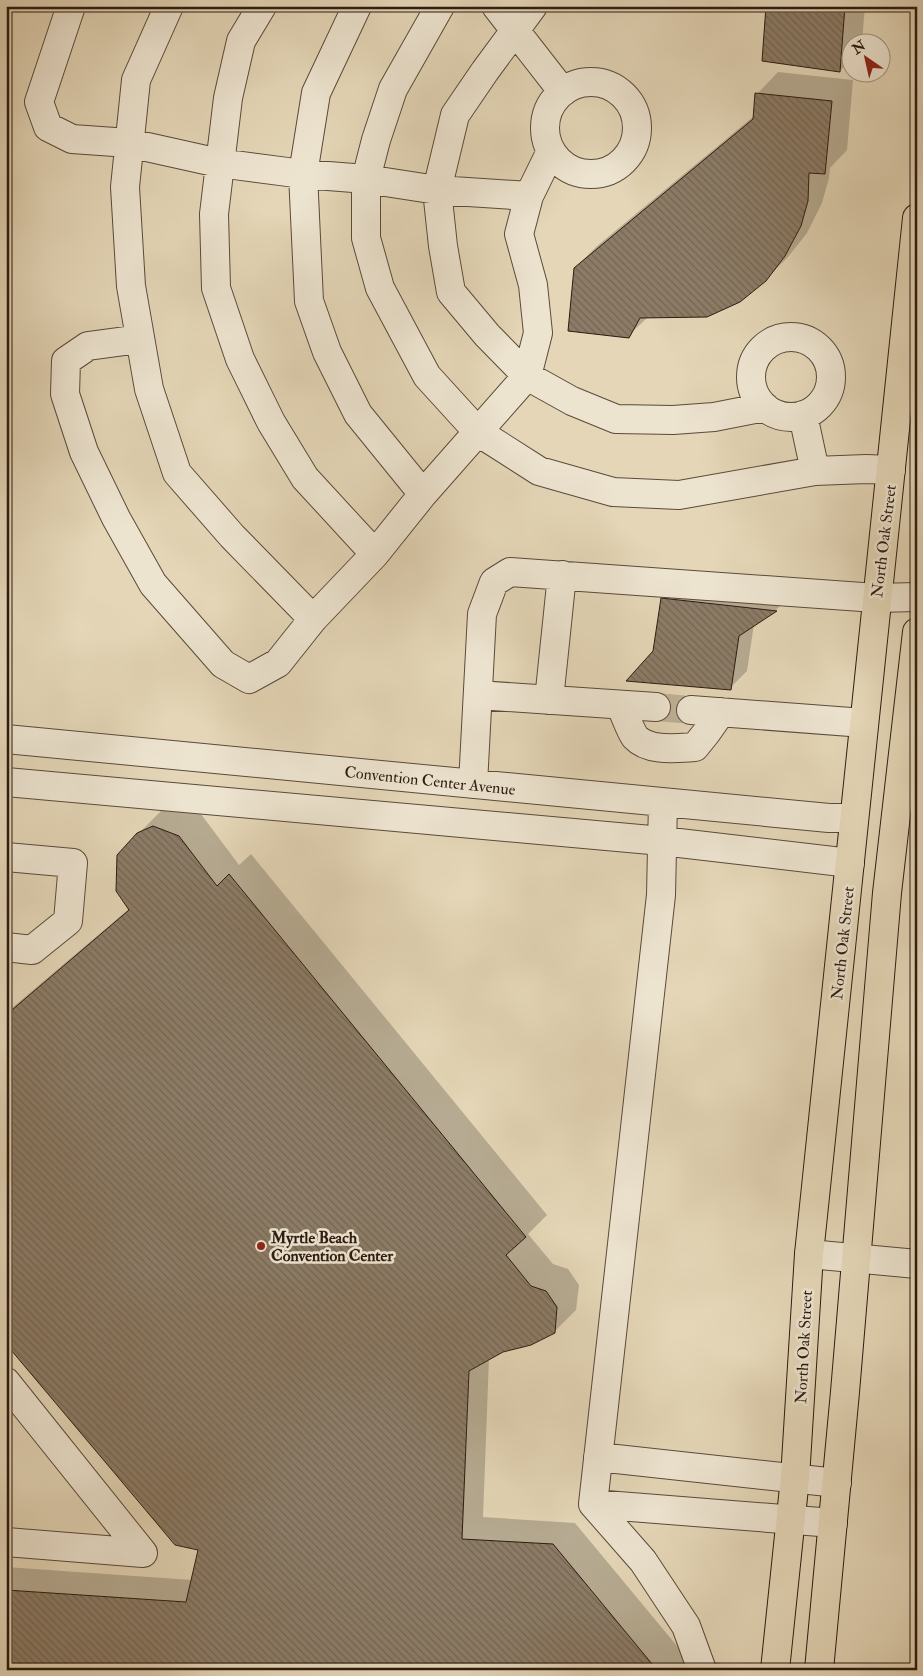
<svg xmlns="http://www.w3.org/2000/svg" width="923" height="1676" viewBox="0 0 923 1676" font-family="'IM FELL Double Pica',serif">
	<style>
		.shadow { fill: #0003 }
		.building { fill: url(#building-back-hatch); stroke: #2c1b11 }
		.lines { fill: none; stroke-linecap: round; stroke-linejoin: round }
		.minor-tunnel { stroke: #bfb196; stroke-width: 28; stroke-dasharray: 28 14; stroke-linecap: butt }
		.minor-casing { stroke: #5a4a3a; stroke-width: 30 }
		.major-casing { stroke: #2c1b11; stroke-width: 30 }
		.minor { stroke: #ede4d0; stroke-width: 28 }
		.major { stroke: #e4d6b7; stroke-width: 28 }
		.poi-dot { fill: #8f2418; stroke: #ede4d0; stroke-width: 2 }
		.labels { text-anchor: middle; stroke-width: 5; stroke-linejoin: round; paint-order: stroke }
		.street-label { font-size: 16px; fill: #2c1b11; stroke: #ede4d0 }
		.poi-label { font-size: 16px; font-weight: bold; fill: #2c1b11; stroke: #ede4d0; text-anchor: start }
	</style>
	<defs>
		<pattern id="building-back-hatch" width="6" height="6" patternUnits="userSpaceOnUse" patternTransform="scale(1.25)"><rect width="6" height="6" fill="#8c7c67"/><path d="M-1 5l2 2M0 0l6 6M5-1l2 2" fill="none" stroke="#736553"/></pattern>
	</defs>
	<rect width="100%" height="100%" fill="#e4d6b7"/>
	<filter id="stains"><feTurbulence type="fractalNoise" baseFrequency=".004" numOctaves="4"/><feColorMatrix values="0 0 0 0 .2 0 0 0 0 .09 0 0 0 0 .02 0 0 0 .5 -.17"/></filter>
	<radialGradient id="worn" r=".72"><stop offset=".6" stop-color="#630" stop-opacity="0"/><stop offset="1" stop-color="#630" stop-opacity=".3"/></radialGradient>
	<path class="shadow" d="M768 6H865L862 42H850V60L840 71Z
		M778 72 853 80 847 150 830 168 829 178 822 203 807 233 788 257 765 280 648 317 628 336 575 268 597 246 754 116 757 94Z
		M679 582 792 594 776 610 754 624 747 671 730 688 654 652 662 599Z
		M175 805 201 814 239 865 251 854 547 1215 528 1234 553 1264 568 1269 579 1285 576 1310 554 1332 503 1351 489 1358 483 1517 575 1523 687 1658 721 1663 720 1670H6V1567L192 1580 200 1549 6 1342V1013L130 908 138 834 161 811Z"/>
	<path class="building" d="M766 6H845L840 72 762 61Z
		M755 93 832 101 825 174 809 173 808 201 801 226 785 256 766 281 740 302 707 317 640 318 629 338 568 331 574 268 753 119Z
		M661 598 777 611 739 636 731 690 626 681 653 651Z
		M153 826 179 836 217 886 229 874 526 1237 506 1255 531 1286 546 1291 557 1307 555 1333 531 1345 503 1352 469 1371 462 1539 553 1544 657 1670H6V1590L186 1602 198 1550 175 1545 6 1344V1015L129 910 116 891 117 855 137 833Z"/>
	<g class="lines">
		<path class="minor-tunnel" d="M656 707 691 710"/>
		<g class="minor-casing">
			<path id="minor" d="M71 6 39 102 48 127 72 139 129 143 219 163 303 174 366 179 437 190 529 196
				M169 6 136 80 125 187 131 286 149 389 177 473 232 536 313 619
				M262 6 241 41 228 98 214 214 216 288 240 359 271 422 305 478 375 554
				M357 6 316 93 303 174 309 301 327 352 358 414 423 494
				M440 6 393 89 376 140 366 179V238L380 288 427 376 478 432 539 471 613 492 679 495 815 471 866 469 891 470
				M496 6 563 92
				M533 6 485 71 455 115 437 190 443 246 451 292 487 335 527 376 572 401 616 419 673 420 714 417 765 407
				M545 128a46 46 0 1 1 92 0a46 46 0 1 1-92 0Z
				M751 377a40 40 0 1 1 80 0a40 40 0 1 1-80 0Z
				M140 339 88 346 66 361 65 394 84 452 116 518 153 584 223 664 249 679 278 663 313 619 375 554 423 494 527 376 538 333 533 285 519 234 529 196 551 151
				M803 415 815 471
				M478 695 656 707
				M549 700 562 575
				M620 705C625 714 629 728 635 737 649 752 677 748 695 747L707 732 721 712
				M691 710 864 723
				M6 739 829 818H854
				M6 782 662 841 850 863
				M473 784 482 614 494 582 510 572 876 598 917 597
				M663 802 661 895 593 1504 643 1561 686 1626 702 1670
				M6 857 73 863 68 921 32 950 6 947
				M809 1254 917 1264
				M6 1382 143 1553 6 1542
				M598 1457 837 1483
				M593 1504 833 1523"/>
		</g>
		<g class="major-casing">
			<path id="major" d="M775 1670 795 1478 809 1254 917 218
				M819 1670 845 1392 887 893 917 632"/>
		</g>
		<use href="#minor" class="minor"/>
		<use href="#major" class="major"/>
	</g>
	<circle class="poi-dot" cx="261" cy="1246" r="5"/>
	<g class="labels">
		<g class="street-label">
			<text transform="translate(883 541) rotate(-83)" y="6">North Oak Street</text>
			<text transform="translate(430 780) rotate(6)" y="6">Convention Center Avenue</text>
			<text transform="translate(842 943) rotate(-84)" y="6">North Oak Street</text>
			<text transform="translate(803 1347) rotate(-87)" y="6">North Oak Street</text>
		</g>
		<g class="poi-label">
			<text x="271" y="1243">Myrtle Beach<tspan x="271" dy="18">Convention Center</tspan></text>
		</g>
	</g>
	<rect width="923" height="1676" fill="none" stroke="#e4d6b7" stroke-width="25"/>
	<rect x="8" y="8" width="908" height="1661" fill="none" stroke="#2c1b11" stroke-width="2.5"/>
	<rect x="12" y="12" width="898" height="1651" fill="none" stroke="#2c1b11"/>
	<g transform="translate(866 58) rotate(326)"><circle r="24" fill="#ede4d0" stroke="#a09484"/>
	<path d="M0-4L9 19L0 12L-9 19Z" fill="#8f2418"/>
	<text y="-8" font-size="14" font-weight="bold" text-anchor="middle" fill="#2c1b11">N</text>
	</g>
	<rect width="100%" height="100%" filter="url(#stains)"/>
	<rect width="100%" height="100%" fill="url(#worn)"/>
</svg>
